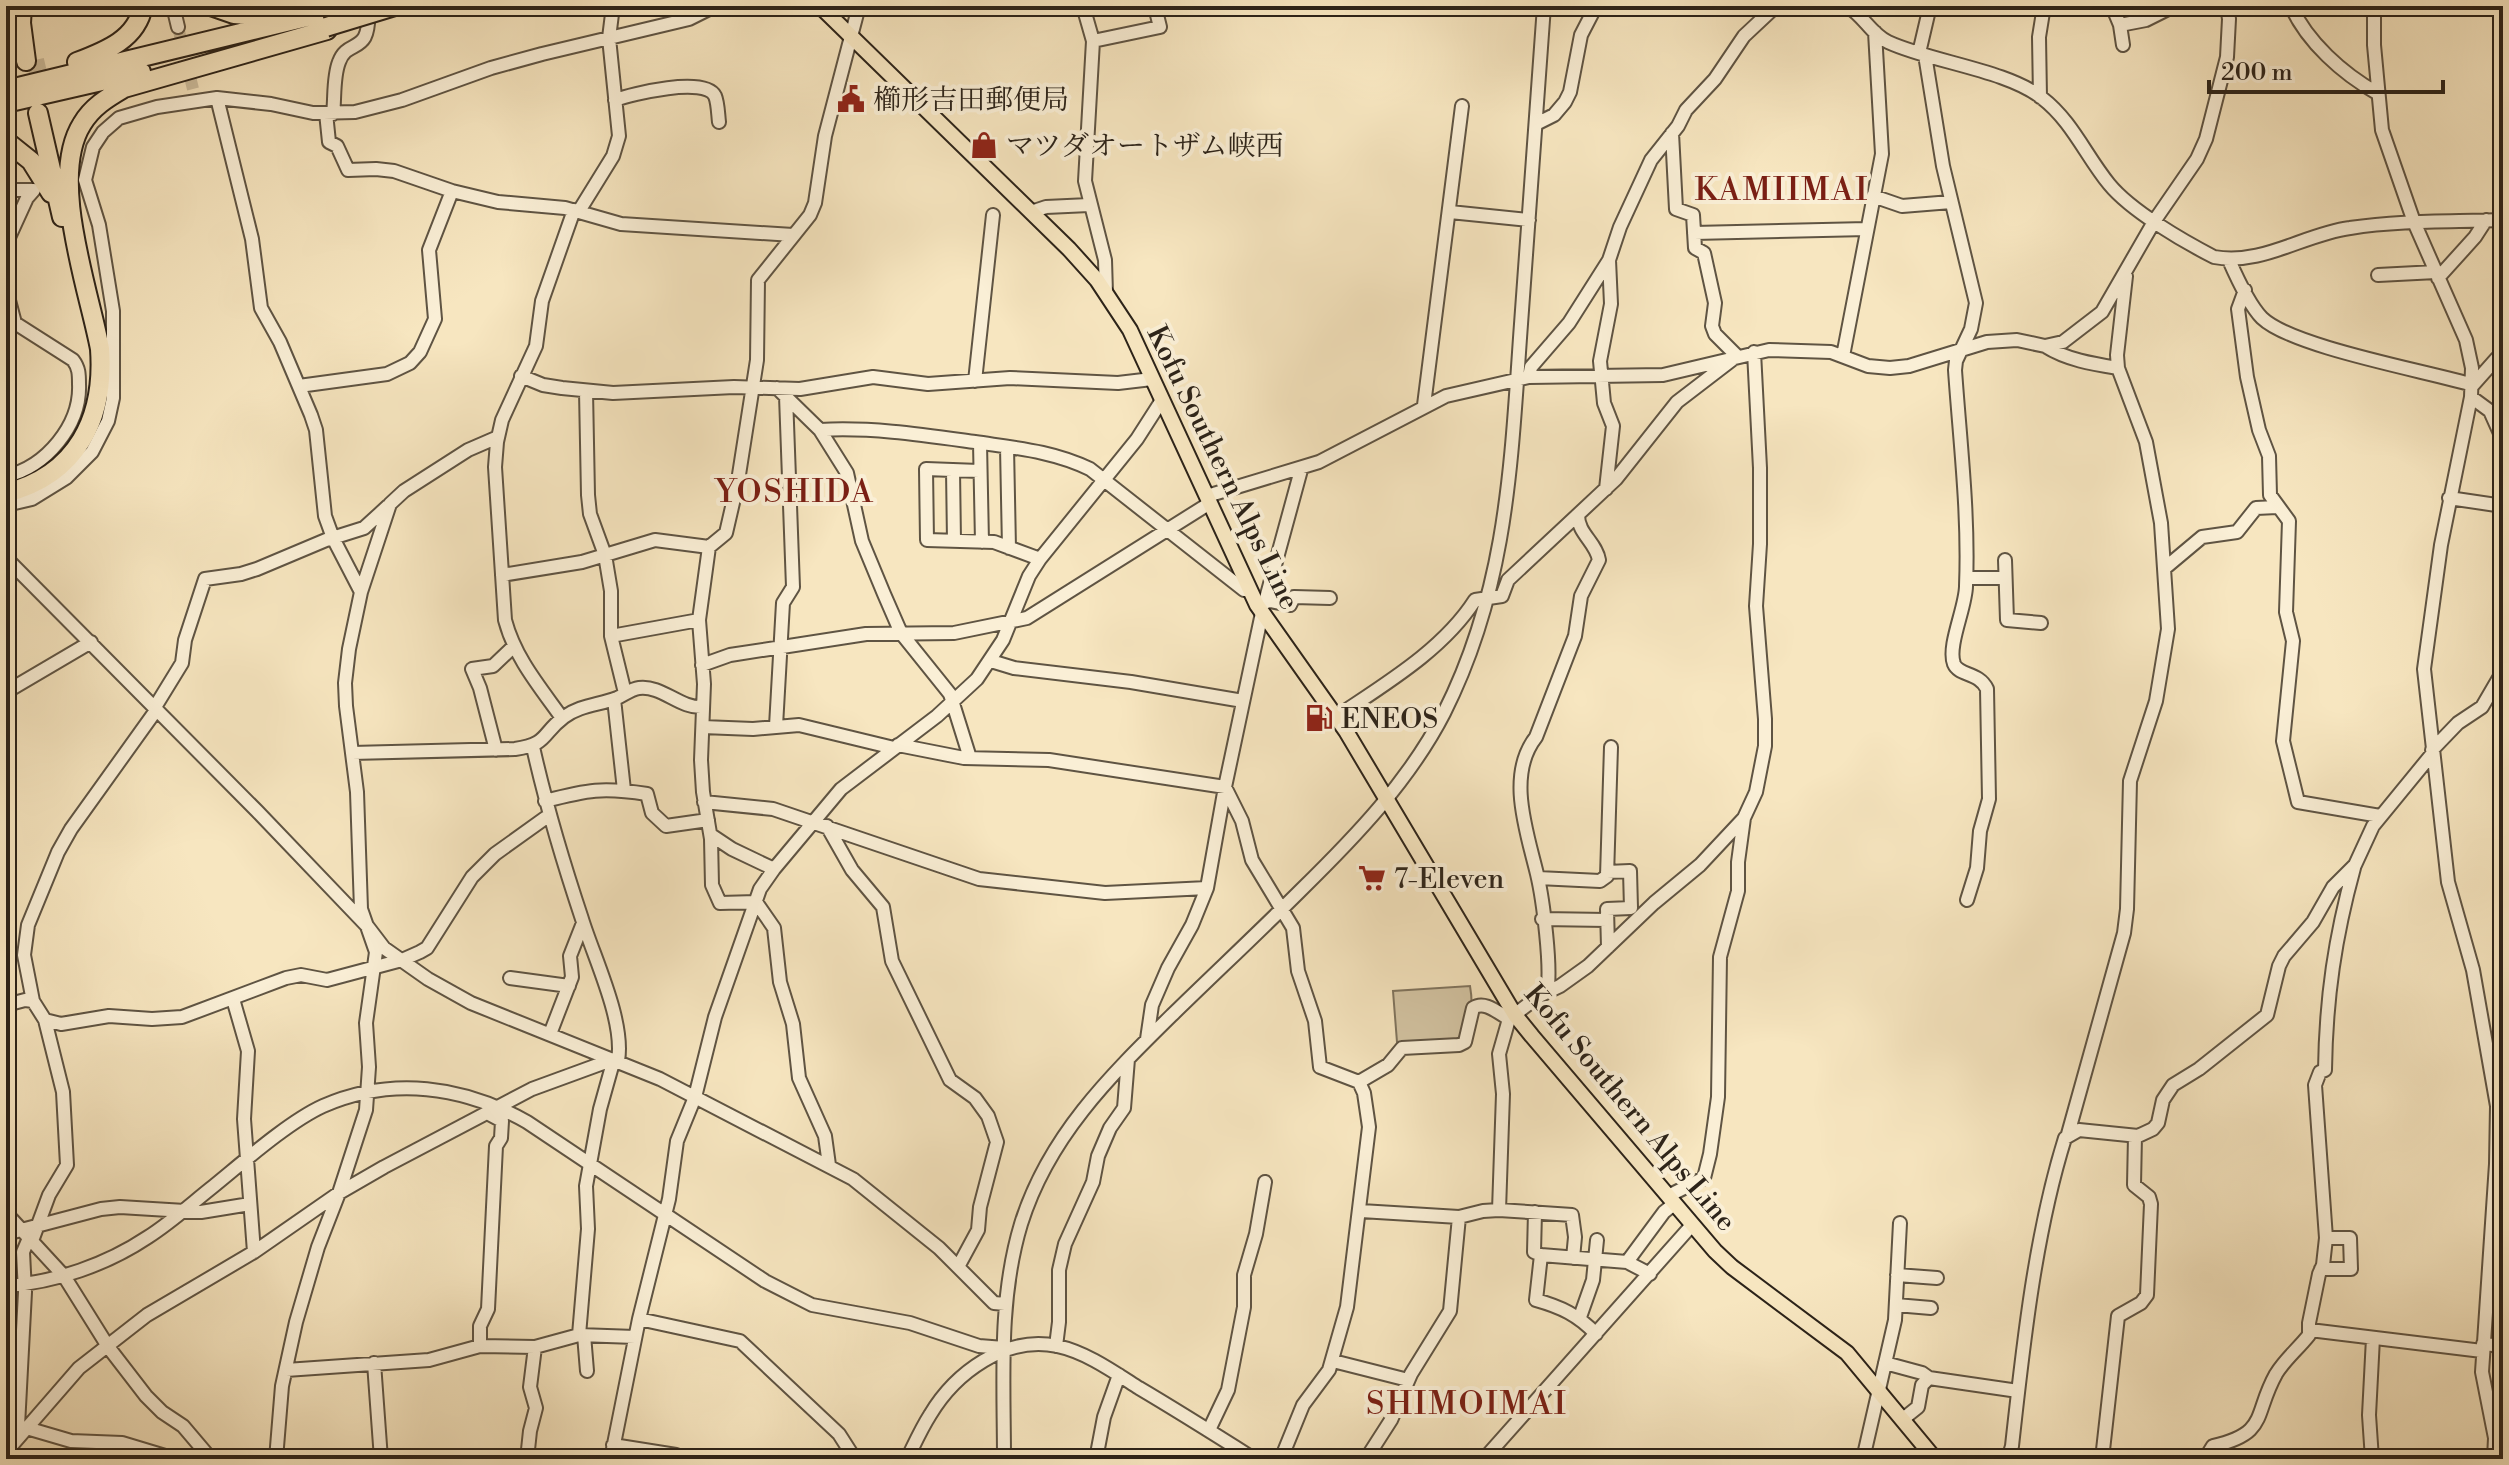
<svg xmlns="http://www.w3.org/2000/svg" width="2509" height="1465" viewBox="0 0 2509 1465" font-family="'Libre Bodoni','Noto Serif JP',serif">
	<style>
		.green { fill: #d4c5a4; stroke: #80745e; stroke-width: 2 }
		.lines { fill: none; stroke-linecap: round; stroke-linejoin: round }
		.minor-tunnel { stroke: #cebf9f; stroke-width: 12; stroke-dasharray: 12 6; stroke-linecap: butt }
		.highway-tunnel { stroke: #cebf9f; stroke-width: 18; stroke-dasharray: 18 9; stroke-linecap: butt }
		.minor-casing { stroke: #5f5443; stroke-width: 16 }
		.major-casing { stroke: #2c2319; stroke-width: 18 }
		.highway-casing { stroke: #2c2319; stroke-width: 22 }
		.minor { stroke: #faefd6; stroke-width: 12 }
		.major { stroke: #f7e6c0; stroke-width: 14 }
		.highway { stroke: #f7e6c0; stroke-width: 18 }
		.highway-bridge-casing { stroke: #2c2319; stroke-width: 22; stroke-linecap: butt }
		.highway-bridge { stroke: #f7e6c0; stroke-width: 18 }
		.labels { text-anchor: middle; stroke-width: 8; stroke-linejoin: round; paint-order: stroke }
		.poi-label { font-size: 28px; fill: #2c2319; stroke: #faefd6; text-anchor: start }
		.street-label { font-size: 28px; fill: #2c2319; stroke: #faefd6 }
		.quarter-label { font-size: 32px; letter-spacing: 2px; fill: #7a1f14; stroke: #faefd6 }
	</style>
	<rect width="100%" height="100%" fill="#f7e6c0"/>
	<filter id="stains"><feTurbulence type="fractalNoise" baseFrequency=".0025" numOctaves="4"/><feColorMatrix values="0 0 0 0 .2 0 0 0 0 .09 0 0 0 0 .02 0 0 0 .5 -.17"/></filter>
	<radialGradient id="worn" r=".72"><stop offset=".6" stop-color="#630" stop-opacity="0"/><stop offset="1" stop-color="#630" stop-opacity=".3"/></radialGradient>
	<path class="green" d="M1470 986C1474 1009 1471 1025 1456 1043L1400 1045 1397 1042 1393 991Z"/>
	<g class="lines">
		<path class="minor-tunnel" d="M178 27 193 89"/>
		<path class="highway-tunnel" d="M35 60 47 111"/>
		<g class="minor-casing">
			<path id="minor" d="M173 6 178 27
				M1083 6 1093 41 1085 181 1105 260 1106 293
				M1847 6C1863 15 1871 34 1888 42 1931 62 2007 70 2042 98 2072 121 2086 156 2109 184 2131 211 2183 241 2214 257 2262 266 2304 234 2350 228 2401 220 2452 222 2503 220
				M2112 6 2120 25 2123 45
				M2291 6C2307 42 2343 74 2377 93
				M2374 6V45L2382 130 2414 222 2466 340 2472 368 2471 397 2441 545 2424 669 2448 882 2473 970 2497 1106 2496 1164 2482 1372 2495 1438 2494 1459
				M6 10 7 6
				M2120 25 2146 20 2174 6
				M1093 41 1160 27 1156 11 1167 6
				M1919 53 1930 6
				M1925 55 1943 166 1976 303 1971 329 1956 361 1955 370C1960 442 1969 514 1966 586 1966 607 1947 646 1954 664 1959 676 1979 672 1987 689L1989 799 1980 831 1977 868 1967 900
				M2040 97 2039 37 2044 6
				M217 98 252 239 261 308 280 342 311 415 316 430 325 516 333 538 361 592
				M615 100C632 94 705 76 715 96 718 103 718 114 719 122
				M326 113 329 142 337 146 348 170 376 169 394 171 452 191 498 202 565 208 621 224 793 235
				M333 114C335 98 333 77 339 62 348 37 371 57 368 9
				M1536 124 1554 115 1565 102 1570 92 1581 35 1596 6
				M6 190H34L27 198 6 244
				M1873 196 1902 206 1951 202
				M579 211 613 156 619 136 609 38 613 6
				M1031 212 1046 207 1089 205
				M1450 212 1529 220
				M1694 233 1867 229
				M2229 260C2236 276 2250 306 2262 318 2292 347 2426 371 2473 385L2497 358
				M2378 275 2436 272
				M2438 278 2475 237 2486 220
				M6 289 15 323 73 360C79 368 79 374 79 384 81 425 46 467 6 476
				M2245 290 2238 309 2247 377 2259 430 2269 456 2270 495 2289 521 2286 612 2293 641 2283 741 2298 802 2380 816
				M2045 346C2067 360 2093 364 2118 368
				M1843 356 1882 154 1875 32
				M521 376 543 385 562 388 613 393 734 387 800 389 873 377 928 384 1010 378 1118 383 1152 379
				M1529 377 1531 367 1569 323 1609 260 1620 227 1651 160 1678 126 1686 110 1715 79 1744 36 1776 6
				M975 381 993 215
				M299 386 387 374 410 363 420 352 435 319 429 250 452 191
				M777 388 820 430 847 473 862 541 884 594 901 633 950 694 970 758
				M586 391 588 495 590 514 605 555 611 591V636L625 693
				M2471 397 2490 411 2503 440
				M1424 405 1462 106
				M820 430C872 427 924 435 975 442 1015 448 1053 451 1090 469L1244 590 1249 589
				M980 443 982 542
				M1007 447 1009 548
				M953 470 954 541
				M979 471 926 469 927 540 994 542 1040 559
				M1606 489 1613 426 1604 403 1600 361 1611 304 1609 260
				M1207 496 1319 462 1446 396 1529 377 1663 375 1769 350 1831 352 1868 366 1890 368 1909 366 1987 342 2017 340 2045 346 2063 342 2102 312 2155 220 2197 159 2206 139 2227 57 2229 19 2227 6
				M2449 498 2503 506
				M6 505 32 499 66 478 92 452 108 421 113 398V311L99 225 85 180 93 147 103 132 119 118 157 107 217 98 271 104 313 113 355 112 402 100 491 68 542 54 689 19 715 6
				M709 547 699 620 704 684 701 760 703 792 711 839 712 885 720 903 756 902 774 928 780 982 793 1024 799 1078 825 1136 829 1165
				M6 558 257 811 368 927 384 948 428 979 471 1003 660 1079 853 1179 939 1248 994 1303 1005 1304
				M2005 560 2007 620 2041 623
				M2165 568 2202 537 2237 532 2256 508 2277 507
				M502 575 582 562 655 540 709 547 726 533 738 481 757 360 758 280 810 215 815 203 825 136 859 6
				M1967 578H2005
				M1265 602 1301 470
				M1260 604 1270 601 1290 605 1294 597 1330 598
				M611 636 699 620
				M991 661 1014 668 1131 682 1243 701
				M702 665 730 655 866 634 954 633 1027 618 1210 503
				M6 692 91 642
				M614 699 624 790
				M155 707 182 663 185 640 205 579 241 574 257 569 326 540 364 528 388 506
				M1336 717C1385 684 1443 650 1475 600L1502 596 1508 580 1616 479 1677 402 1737 356 1715 334 1712 326 1715 303 1704 253 1695 248 1693 215 1676 209 1672 133
				M562 718C540 687 515 658 505 620L495 467 497 442 502 420 536 346 542 301 574 210
				M776 726 783 603 793 587 786 396
				M703 727 753 729 799 725 894 748
				M898 745 964 758 1049 760 1225 787 1242 821 1252 860 1293 928 1298 971 1315 1021 1320 1067 1359 1082 1364 1093 1369 1127 1347 1307 1329 1370 1303 1405 1281 1459
				M533 747C546 805 563 862 582 919 594 958 625 1021 618 1061
				M496 750 480 688 472 669 493 666 514 646
				M2432 750 2458 723 2482 707 2503 671
				M352 753 515 749C549 744 541 734 564 717 580 705 599 705 617 698 624 695 631 689 639 688 662 685 680 709 703 707
				M545 801C588 790 602 787 647 794L652 813 666 826 708 820
				M704 802 773 809 979 879 1105 893 1207 888
				M827 826 852 870 883 907 892 961 950 1080 975 1098 988 1116 997 1142 980 1207 978 1230 958 1267
				M711 835 732 849 774 869
				M1607 872 1630 871 1631 908 1607 909 1608 947
				M1538 878 1600 881 1607 876 1611 747
				M1542 919 1607 920
				M510 978 569 986
				M1547 992C1552 969 1543 899 1537 874 1527 832 1506 775 1536 737L1575 636 1581 596 1599 560C1596 542 1578 534 1578 515
				M233 999 248 1051 244 1119 254 1252
				M6 1005 25 1000 33 1001
				M45 1020 61 1024 109 1016 152 1019 182 1017 286 978 301 975 327 980 402 960 420 952 427 948 472 877 495 854 548 816
				M550 1034 572 977 570 956 583 923
				M1147 1039 1152 1005 1168 968 1192 925 1207 888 1225 787 1262 613
				M1359 1082 1388 1065 1402 1048 1459 1045 1465 1042 1473 1008C1485 1000 1498 1013 1509 1019L1539 996 1560 986 1588 966 1654 903 1700 865 1744 818 1756 792 1765 746V719L1756 606 1760 544V468L1754 352
				M2068 1134 2124 933 2127 909 2130 781 2156 701 2168 629 2161 523 2146 442 2118 368 2117 355 2126 276
				M1668 1196 1704 1178 1710 1154 1718 1097 1720 957 1738 891V862L1744 818
				M1499 1210 1503 1094 1499 1054 1509 1019
				M1361 1211 1459 1217 1483 1211 1499 1210 1572 1215 1575 1237 1573 1258
				M1535 1212 1534 1252 1541 1255 1627 1262 1650 1274
				M6 1213 64 1276 109 1348 146 1396 162 1412 183 1426 211 1459
				M6 1234 101 1209 120 1207 201 1212 250 1204
				M32 1241 49 1195 67 1165 63 1092 45 1020 33 1001 24 955 28 925 58 852 71 829 157 709
				M1541 1255 1536 1300C1561 1307 1578 1315 1596 1334
				M1627 1262 1664 1212 1674 1204
				M2321 1269H2351L2350 1238H2326
				M1897 1275 1937 1278
				M6 1286C56 1282 106 1265 148 1237 170 1223 190 1205 210 1189 241 1164 288 1122 323 1106 392 1076 463 1086 527 1122L765 1281 812 1305 910 1323 979 1346 1004 1348
				M1896 1305 1931 1308
				M1580 1317 1593 1280 1597 1240
				M639 1319 740 1341 839 1434 855 1459
				M2310 1330 2482 1351
				M579 1335 588 1229 586 1186 600 1109 614 1059
				M584 1335 587 1371
				M2483 1344 2503 1346
				M480 1346V1326L488 1309 496 1146 501 1138 502 1121 487 1113
				M1056 1346 1059 1322V1270L1065 1244 1093 1182 1098 1156 1110 1128 1124 1108 1128 1059
				M1333 1361 1408 1380
				M374 1363 381 1459
				M1885 1363 1922 1373 1929 1378 2018 1391
				M286 1370 429 1360 480 1346 535 1347 579 1335 635 1337
				M1903 1419 1918 1407 1922 1385 1929 1378
				M6 1422 71 1441 122 1443 175 1459
				M18 1426 25 1292 23 1252 29 1238
				M1209 1430 1228 1390 1244 1307V1275L1256 1234 1265 1182
				M613 1445 676 1455
				M6 1452 79 1368 147 1315 254 1252 339 1193 384 1167 532 1089 614 1059
				M276 1459 282 1386 296 1322 318 1247 339 1193 366 1110 369 1067 366 1023 376 952 361 909 357 792 346 706 345 683 349 649 361 592 390 504 404 491 468 450 498 437
				M527 1459 530 1431 536 1408 530 1387 535 1347
				M611 1459 639 1319 669 1199 677 1141 695 1097 715 1017 760 889 774 869 841 789 937 716 977 679 1003 640 1029 576 1040 559 1137 439 1162 400
				M907 1459C914 1445 921 1429 930 1415 955 1373 1006 1335 1057 1346 1086 1352 1114 1372 1139 1388 1178 1411 1216 1435 1254 1459
				M1004 1459C1004 1380 998 1300 1021 1224 1048 1137 1109 1077 1172 1015 1215 973 1259 932 1301 890 1355 837 1409 781 1444 713 1508 586 1511 462 1521 324 1529 218 1537 112 1544 6
				M1096 1459 1104 1417 1119 1375
				M1366 1459 1391 1420 1411 1374 1450 1311 1459 1217
				M1484 1459 1692 1225
				M1863 1459 1895 1320 1900 1223
				M2008 1459 2012 1446C2023 1346 2035 1234 2065 1138L2079 1130 2138 1136 2153 1129 2158 1123 2163 1100 2173 1085 2199 1069 2267 1015 2279 966 2284 956 2313 922 2333 887 2355 865 2373 826 2432 754
				M2102 1459 2118 1316 2141 1303 2147 1295 2151 1204 2149 1197 2134 1185 2135 1136
				M2205 1459 2213 1446C2269 1433 2253 1415 2276 1374 2285 1359 2298 1349 2309 1335V1323L2319 1274 2323 1265 2326 1238 2315 1085 2320 1072 2325 1070C2326 998 2335 937 2354 868
				M2372 1459 2369 1415 2373 1338"/>
		</g>
		<g class="major-casing">
			<path id="major" d="M820 6 1069 249 1097 280 1130 330 1257 605 1346 731 1515 1015 1532 1036 1715 1251 1732 1267 1847 1353 1935 1459"/>
		</g>
		<g class="highway-casing">
			<path id="highway" d="M22 6 21 23 26 61
				M211 6 234 14 282 17
				M77 62C106 51 137 39 143 6
				M6 90 352 6
				M6 103 141 72
				M38 113 62 217
				M6 141 31 161 51 193
				M6 493C77 475 105 418 100 349 89 290 48 178 82 124 92 107 107 98 124 88L327 30"/>
		</g>
		<use href="#minor" class="minor"/>
		<use href="#major" class="major"/>
		<use href="#highway" class="highway"/>
		<g class="highway-bridge-casing">
			<path id="highway-bridge" d="M326 27 395 6"/>
		</g>
		<use href="#highway-bridge" class="highway-bridge"/>
	</g>
	<defs>
		<g id="civic-bare" transform="scale(2.16)"><path d="M-.6-6.5H3V-4.5H.6V-3L4-1V1h2V6H-6V1h2V-1L-.6-3ZM-1.2 2.5V6h2.4V2.5Z" fill="#8f2418" stroke="#faefd6" stroke-width="2.5" paint-order="stroke"/></g>
		<g id="shop-bare" transform="scale(2.16)"><path d="M-5-2.5h2.3a2.7 3.5 0 0 1 5.4 0H5L5.5 6h-11ZM-1.5-2.5h3a1.5 2.3 0 0 0-3 0Z" fill="#8f2418" stroke="#faefd6" stroke-width="2.5" paint-order="stroke"/></g>
		<g id="fuel-bare" transform="scale(2.16)"><path d="M-5.5-6h7V0h2V4h1.3V-2.5L3-4.5l.8-.8L6-3V5H2.5V1h-1V6h-7ZM-4.2-4.7v3.2H.2V-4.7Z" fill="#8f2418" stroke="#faefd6" stroke-width="2.5" paint-order="stroke"/></g>
		<g id="supermarket-bare" transform="scale(2.16)"><path d="M-6-5.5h2.5l.6 2H6L4.5 2H-2.5L-4.4-4H-6ZM-1.5 3.2a1.3 1.3 0 1 0 .1 0ZM3 3.2a1.3 1.3 0 1 0 .1 0Z" fill="#8f2418" stroke="#faefd6" stroke-width="2.5" paint-order="stroke"/></g>
	</defs>
	<g fill-rule="evenodd">
		<use href="#civic-bare" x="851" y="99"/>
		<use href="#shop-bare" x="984" y="145"/>
		<use href="#fuel-bare" x="1319" y="718"/>
		<use href="#supermarket-bare" x="1372" y="878"/>
	</g>
	<g class="labels">
		<g class="poi-label">
			<text x="873" y="109">櫛形吉田郵便局</text>
			<text x="1006" y="155">マツダオートザム峡西</text>
			<text x="1341" y="728">ENEOS</text>
			<text x="1394" y="888">7-Eleven</text>
		</g>
		<g class="street-label">
			<text transform="translate(1224 467) rotate(64)" y="10">Kofu Southern Alps Line</text>
			<text transform="translate(1631 1107) rotate(50)" y="10">Kofu Southern Alps Line</text>
		</g>
		<g class="quarter-label">
			<text x="1782" y="200">KAMIIMAI</text>
			<text x="795" y="502">YOSHIDA</text>
			<text x="1467" y="1414">SHIMOIMAI</text>
		</g>
	</g>
	<rect width="2509" height="1465" fill="none" stroke="#f7e6c0" stroke-width="32"/>
	<rect x="8" y="8" width="2493" height="1449" fill="none" stroke="#2c2319" stroke-width="4"/>
	<rect x="16" y="16" width="2477" height="1433" fill="none" stroke="#2c2319" stroke-width="2"/>
	<path d="M2209 80v12h234v-12" fill="none" stroke="#2c2319" stroke-width="4"/>
	<text x="2221" y="80" font-size="24" fill="#2c2319" stroke="#faefd6" stroke-width="6" paint-order="stroke">200 m</text>
	<rect width="100%" height="100%" filter="url(#stains)"/>
	<rect width="100%" height="100%" fill="url(#worn)"/>
</svg>
